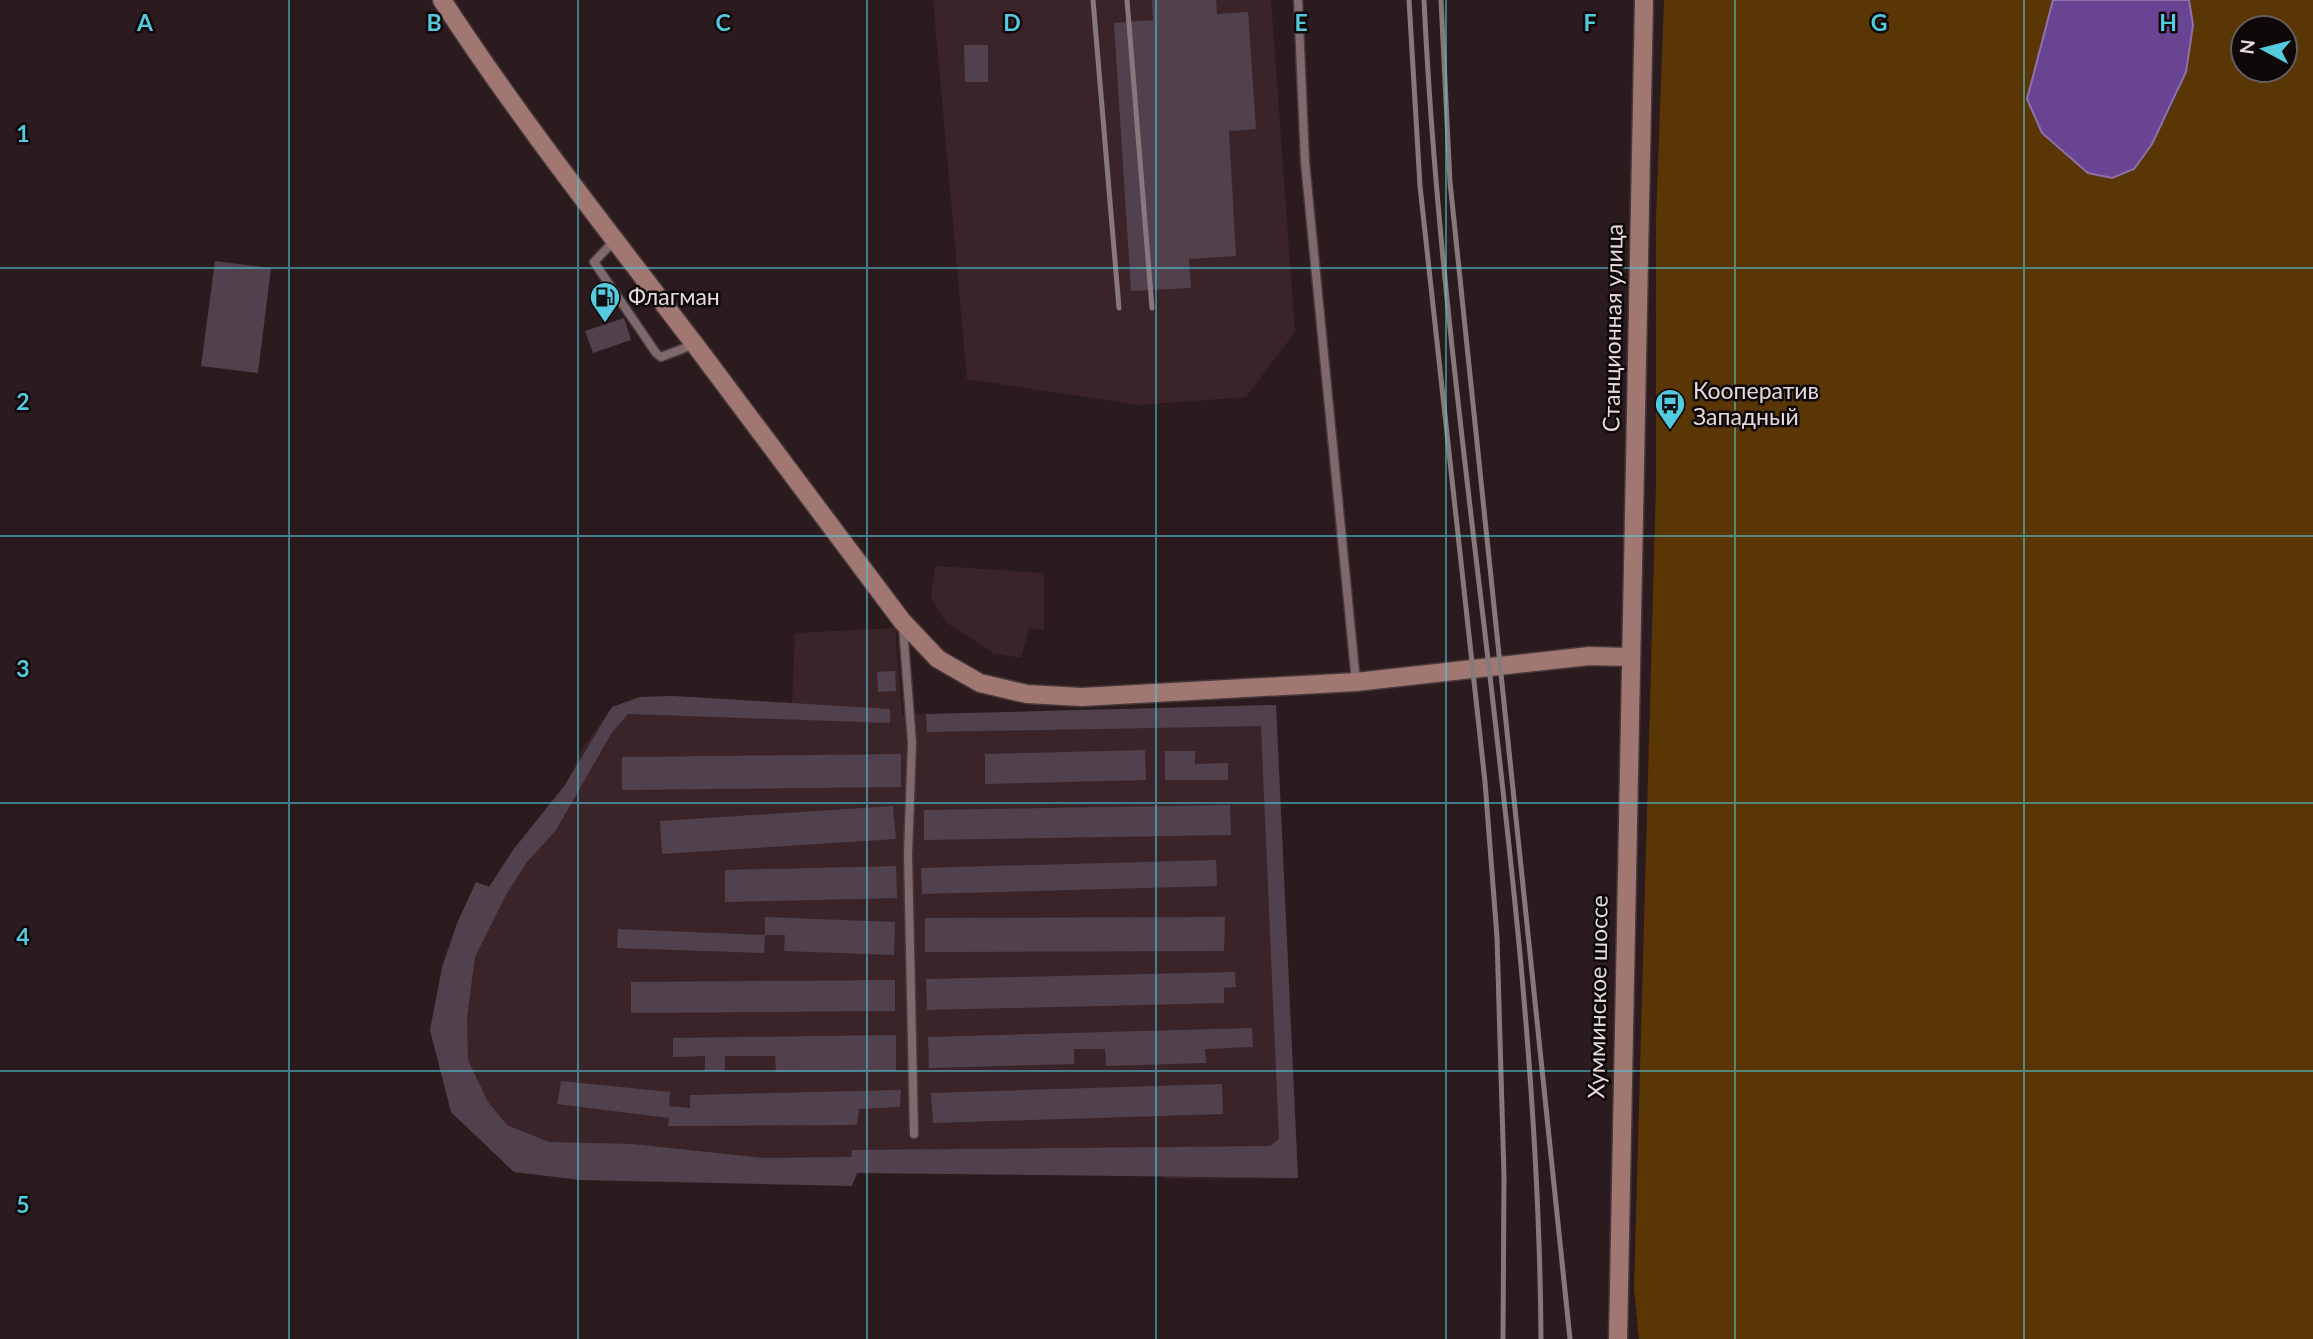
<svg xmlns="http://www.w3.org/2000/svg" width="2313" height="1339" viewBox="0 0 2313 1339" font-family="Lato,sans-serif">
	<style>
		.built { fill: #3b2429 }
		.green { fill: #5a3604; fill-rule: evenodd }
		.water { fill: #694492; stroke: #8e71a8; stroke-width: 2 }
		.building { fill: #50414c }
		.lines { fill: none; stroke-linecap: round; stroke-linejoin: round }
		.lane-casing { stroke: #46383b; stroke-width: 11 }
		.secondary-casing { stroke: #46383b; stroke-width: 21 }
		.lane { stroke: #7f696d; stroke-width: 8 }
		.secondary { stroke: #a17772; stroke-width: 18 }
		.rail { stroke: #87797b; stroke-width: 5 }
		.grid { fill: none; stroke: #54cade; stroke-width: 2; stroke-opacity: 0.55 }
		.labels { text-anchor: middle; stroke-width: 5; stroke-linejoin: round; paint-order: stroke }
		.poi-label { font-size: 23px; fill: #e5d9db; stroke: #0f0809; text-anchor: start }
		.street-label { font-size: 23px; fill: #e5d9db; stroke: #0f0809 }
		.grid-label { font-size: 23px; text-anchor: middle; font-weight: bold; fill: #54cade; stroke: #0f0809; stroke-width: 5; stroke-linejoin: round; paint-order: stroke }
	</style>
	<rect width="100%" height="100%" fill="#2c1b1e"/>
	<path class="built" d="M933 0H1271L1295 332 1246 397 1139 405 967 379Z
		M935 566 1044 573V630L1029 628 1021 658 993 653 946 622 931 599Z
		M895 628 902 715 1276 705 1298 1178 1165 1179 1161 1167 857 1173 852 1186 581 1180 514 1172 451 1112 430 1030 443 961 458 921 476 882 489 887 513 850 565 785 582 749 612 707 640 697 673 696 792 703 795 633Z"/>
	<path class="green" d="M1664 0H2053L2027 99 2134 169C2169 121 2200 60 2189 0H2313V1339H1639L1634 1289 1656 484V219ZM2243 28H2285V70H2243Z"/>
	<path class="water" d="M2053 0H2189L2193 25 2186 72 2152 144 2134 169 2112 178 2088 173 2042 133 2027 99Z"/>
	<path class="building" d="M1152 0H1216L1217 14 1248 12 1256 129 1229 131 1236 256 1189 259 1191 288 1131 291 1114 23 1153 20Z
		M964 45H988V82H965Z
		M215 261 271 268 258 373 201 366Z
		M624 318 631 340 593 353 585 331Z
		M895 671 896 691 878 692 877 672Z
		M673 696 890 709V723L628 714 611 734 556 830 527 862 507 893 475 957 467 1017 468 1060 488 1102 507 1125 549 1142 633 1144 765 1158 851 1157 852 1150 1270 1146 1279 1139 1261 726 927 732 926 714 1276 705 1298 1178 857 1173 852 1186 581 1180 514 1172 451 1112 430 1030 442 968 458 921 476 882 489 887 513 850 565 785 612 707 640 697Z
		M1145 750 1146 780 985 784V754Z
		M1165 751H1195V764L1228 763V780H1165Z
		M901 754V787L622 790V757Z
		M1230 805 1231 835 924 840V810Z
		M893 806 896 839 662 854 660 821Z
		M1216 860 1217 886 922 894 921 868Z
		M896 866 897 898 725 902V870Z
		M765 917 895 922 894 955 784 951 785 935H765L764 953 617 948 618 929 765 935Z
		M1225 917 1224 951 925 952V918Z
		M1235 972 1236 987 1224 988V1003L927 1010 926 979Z
		M895 980V1011L631 1013V982Z
		M1252 1028 1253 1047 1205 1049 1206 1063 1106 1066 1105 1049H1074V1064L929 1068 928 1037Z
		M896 1035V1071L776 1072 775 1056H725V1071H705V1056L673 1057V1038Z
		M561 1081 670 1092 669 1106 690 1108V1095L901 1090 900 1107 859 1109 857 1125 668 1126 669 1118 557 1104Z
		M1222 1084 1223 1114 933 1123 931 1093Z"/>
	<g class="lines">
		<g class="lane-casing">
			<path id="lane" d="M1298 0 1305 162 1356 682
				M613 242 594 262 656 353 661 357 695 344
				M903 628 912 743 908 855 914 1134"/>
		</g>
		<g class="secondary-casing">
			<path id="secondary" d="M442 0C520 120 609 232 696 346 765 437 833 530 902 621L938 659 980 683 1027 694 1082 697 1356 682 1589 656 1630 657
				M1618 1339 1644 0"/>
		</g>
		<use href="#lane" class="lane"/>
		<use href="#secondary" class="secondary"/>
		<path class="rail" d="M1093 0 1119 308
			M1127 0 1152 308
			M1409 0 1420 186 1485 782 1497 937 1504 1176 1503 1339
			M1424 0C1445 447 1538 892 1541 1339
			M1441 0 1450 182 1570 1339"/>
	</g>
	<path class="grid" d="M289 0V1339M578 0V1339M867 0V1339M1156 0V1339M1446 0V1339M1735 0V1339M2024 0V1339M0 268H2313M0 536H2313M0 803H2313M0 1071H2313"/>
	<defs>
		<g id="fuel-pin" transform="scale(1.575)"><path d="M0 17L-7.5 6A9.5 9.5 0 1 1 7.5 6Z" fill="#54cade" stroke="#0f0809"/><path d="M-5.5-6h7V0h2V4h1.3V-2.5L3-4.5l.8-.8L6-3V5H2.5V1h-1V6h-7ZM-4.2-4.7v3.2H.2V-4.7Z" fill="#111"/></g>
		<g id="bus-pin" transform="scale(1.575)"><path d="M0 17L-7.5 6A9.5 9.5 0 1 1 7.5 6Z" fill="#54cade" stroke="#0f0809"/><path d="M-5-6H5V4H4V6H2V4H-2V6H-4V4H-5ZM-3.5-4V0h7V-4ZM-3.5 1.2v1.5H-2V1.2ZM2 1.2v1.5H3.5V1.2Z" fill="#111"/></g>
	</defs>
	<g fill-rule="evenodd">
		<use href="#fuel-pin" x="605" y="297"/>
		<use href="#bus-pin" x="1670" y="404"/>
	</g>
	<g class="labels">
		<g class="poi-label">
			<text x="628" y="305">Флагман</text>
			<text x="1693" y="399">Кооператив<tspan x="1693" dy="26">Западный</tspan></text>
		</g>
		<g class="street-label">
			<text transform="translate(1613 328) rotate(-89)" y="8">Станционная улица</text>
			<text transform="translate(1598 997) rotate(-89)" y="8">Хумминское шоссе</text>
		</g>
	</g>
	<g class="grid-label">
		<text x="145" y="31">A</text>
		<text x="434" y="31">B</text>
		<text x="723" y="31">C</text>
		<text x="1012" y="31">D</text>
		<text x="1301" y="31">E</text>
		<text x="1590" y="31">F</text>
		<text x="1879" y="31">G</text>
		<text x="2168" y="31">H</text>
		<text x="23" y="142">1</text>
		<text x="23" y="410">2</text>
		<text x="23" y="677">3</text>
		<text x="23" y="945">4</text>
		<text x="23" y="1213">5</text>
	</g>
	<g transform="translate(2264 49) rotate(277)"><circle r="33" fill="#0f0809" stroke="#655c5d" stroke-width="2"/>
	<path d="M0-5L12 26L0 18L-12 26Z" fill="#54cade"/>
	<text y="-10" font-size="19" font-weight="bold" text-anchor="middle" fill="#e5d9db">N</text>
	</g>
</svg>
